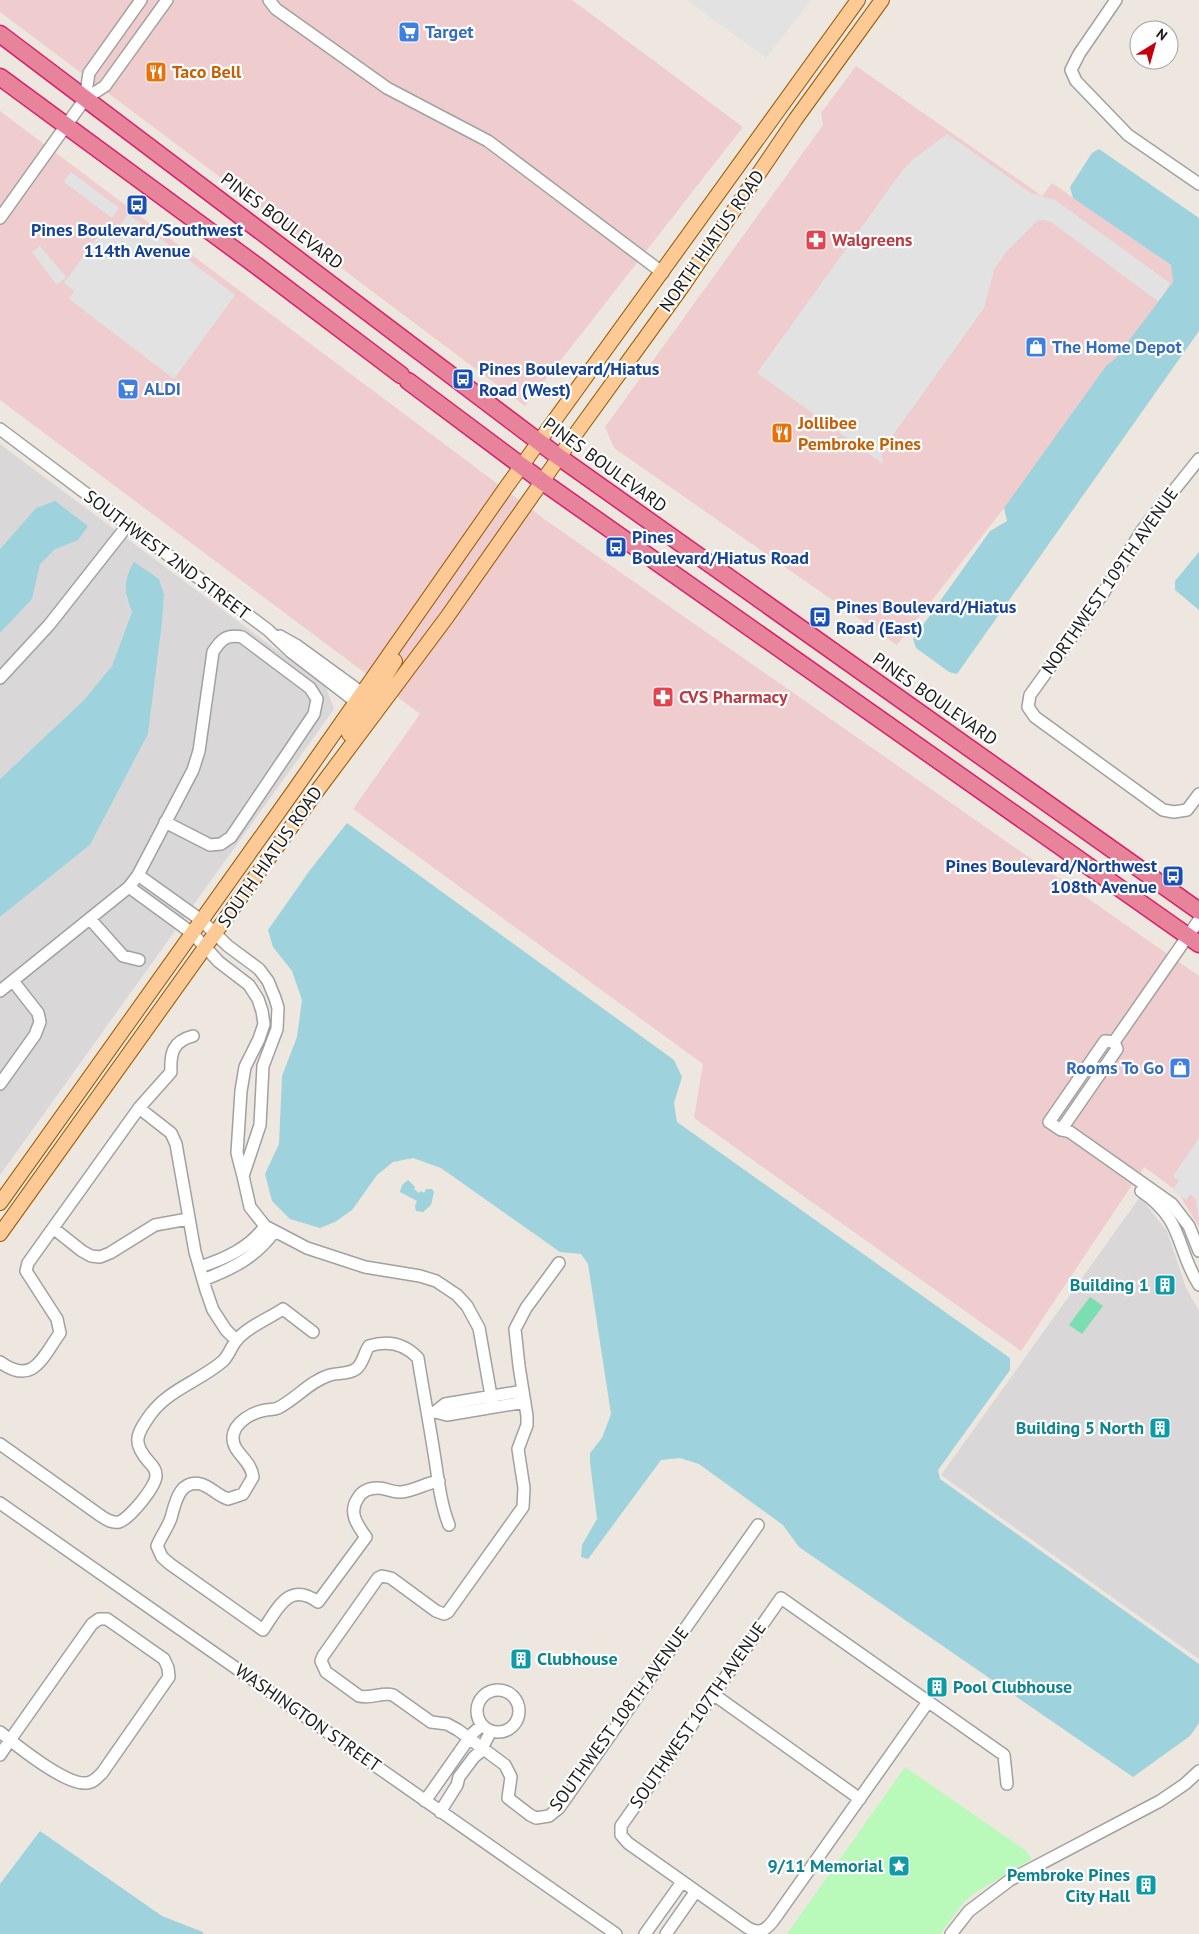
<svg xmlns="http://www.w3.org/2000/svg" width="1199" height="1934" viewBox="0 0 1199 1934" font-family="'PT Sans',sans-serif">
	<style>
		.residential { fill: #d9d7d7 }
		.commercial { fill: #efcdce }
		.park { fill: #b9faba }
		.pitch { fill: #7bdeb2 }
		.parking { fill: #e2e2e2 }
		.water { fill: #9ed2dc }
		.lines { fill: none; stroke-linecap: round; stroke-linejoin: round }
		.minor-casing { stroke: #a1a1a1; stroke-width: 14 }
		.major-casing { stroke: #915800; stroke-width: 16 }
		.highway-casing { stroke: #d7206a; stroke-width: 19 }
		.minor { stroke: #fff; stroke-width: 11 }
		.major { stroke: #fdc994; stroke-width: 14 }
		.highway { stroke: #e7849c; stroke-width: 16 }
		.labels { text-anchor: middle; stroke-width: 4.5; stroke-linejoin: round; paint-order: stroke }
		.shop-label { font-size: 18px; font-weight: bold; fill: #366cbe; stroke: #fff; text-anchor: start }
		.food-label { font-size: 18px; font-weight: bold; fill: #c56008; stroke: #fff; text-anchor: start }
		.street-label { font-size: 18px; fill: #1a1a1a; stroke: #fff }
		.transit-label { font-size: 18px; font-weight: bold; fill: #164399; stroke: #fff; text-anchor: start }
		.health-label { font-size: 18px; font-weight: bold; fill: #be3a42; stroke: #fff; text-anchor: start }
		.culture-label { font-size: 18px; font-weight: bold; fill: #0d838f; stroke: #fff; text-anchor: end }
	</style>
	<rect width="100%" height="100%" fill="#ede7df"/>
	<path class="residential" d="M0 444 326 687 334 709 0 1175V917L90 845 148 734 162 623 164 595 126 597 132 612 112 666 84 700 0 779V633L32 599 39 564 54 550 78 540 36 508 0 549Z
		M1140 1197 1167 1231 1186 1288 1199 1311V1659L941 1475Z"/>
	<path class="commercial" d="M0 0H572L743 127 525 406 0 12Z
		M856 66 1042 196 1052 183 1171 265 1173 282 1004 508 897 645 614 448 605 427 823 125 821 113Z
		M0 111 547 521 1199 976V1227L1177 1191 1144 1167 1021 1351 694 1118 703 1064 353 809 420 714 0 400Z"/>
	<path class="park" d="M905 1767 1025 1850 1032 1859 976 1892 964 1902 940 1934H787Z"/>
	<path class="pitch" d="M1090 1297 1103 1306 1082 1334 1069 1325Z"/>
	<path class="parking" d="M687 0H811L766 58Z
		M947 134 1031 193 1055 200 1170 283 1159 302 1051 222 1044 220 1037 221 1006 252 994 270 984 308 881 452 883 464 757 373 902 171 911 161Z
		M71 172 119 208 112 218 64 182Z
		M128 214 235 295 174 379 69 299 74 291 64 283 107 224 116 231Z
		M40 246 66 277 57 285 32 252Z
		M1199 1138V1220L1196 1199 1190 1194 1186 1200 1172 1190 1179 1181 1173 1176Z"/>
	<path class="water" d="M1099 149 1199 218V331L957 674 949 672 916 648 913 639 990 531 1007 521 1004 508 1106 366 1115 359 1173 282 1171 265 1073 198 1070 187 1092 153Z
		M55 501 88 526 78 540 54 550 40 564 32 599 0 633V549L36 508Z
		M1199 552V610L1175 590V581Z
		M134 562 159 579 164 595 162 623 148 734 90 845 0 917V779L84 700 112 666 132 612C124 593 123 580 134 562Z
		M347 823 674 1060 682 1077 674 1103 677 1122 1010 1358V1370L938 1470 940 1479 1199 1664V1723L1190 1736 1133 1777 799 1547 783 1525 699 1464 680 1458 661 1460 588 1559 581 1557 582 1545 597 1519 590 1462V1453L602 1438 611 1414 588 1264 581 1254 560 1252 441 1168 413 1158 393 1162 377 1175 352 1210 335 1222 320 1228 290 1219 272 1201 265 1174 279 1144 282 1076 297 1037 302 1000 292 971 273 947 268 930 310 870Z
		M408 1180 415 1187 414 1189 419 1193 421 1191 424 1193 426 1189H432L434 1192 431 1205 423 1212 416 1211 415 1206 417 1201 400 1192 402 1185Z
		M40 1831 162 1916 203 1932V1934H0V1884Z"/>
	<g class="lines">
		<g class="minor-casing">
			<path id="minor" d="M269 0 276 9 387 88 488 141 663 273
				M1116 0 1079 54 1071 70 1076 81 1128 135 1199 184
				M85 99 89 73 141 0
				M0 218 85 99 105 86 167 0
				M0 429 268 630 291 652 356 702
				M1199 459 1143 529 1102 595 1030 695 1028 707 1035 717 1163 810 1174 812 1187 810 1199 794
				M280 636 296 645 362 693
				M0 678 49 625 127 526
				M138 875 201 920 228 946 259 969 268 981 275 998 278 1008 277 1029 263 1066 260 1125 243 1176 250 1207 265 1226 307 1248 365 1267 420 1276 436 1281 457 1295 467 1306 479 1328 493 1407
				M129 887 192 933 219 962 249 985 258 999 262 1011 264 1024 259 1039 245 1067 241 1091 237 1153 243 1176
				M90 919 123 956 139 960
				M0 991 129 887 138 875 193 770 199 751 213 652C221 639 227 634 242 637L310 688 317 699 314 714 231 837 221 844 210 845 165 822
				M1114 1042 1105 1041 1049 1122 1061 1130 1070 1132 1172 1204 1189 1226 1199 1251
				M1114 1042 1199 920
				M0 1084 35 1035 40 1022 38 1013 13 981
				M139 1108 171 1133 176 1144 195 1252 206 1290 213 1310 226 1330 236 1340
				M1061 1130 1117 1049 1114 1042
				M1141 1191C1185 1221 1175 1247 1199 1285
				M53 1228 139 1108 171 1072C170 1053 173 1041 193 1036
				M559 1263 526 1308 515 1329 519 1366 527 1416V1425L518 1449 524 1488 523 1507 448 1612 444 1614 436 1611 391 1578 382 1576 378 1578 323 1656 321 1661 326 1672 359 1696C371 1699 382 1692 393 1695L431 1722 447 1724 458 1730 505 1765 511 1777 508 1798 530 1815 536 1818 549 1816 559 1808 758 1525
				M200 1267C224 1259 250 1248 265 1226
				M203 1280C232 1269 256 1257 274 1232
				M0 1362C33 1386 42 1358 60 1333L57 1319 26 1271 28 1263 53 1228 82 1251 91 1256 100 1257 110 1253 155 1225 188 1219
				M435 1412 447 1415 525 1402
				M428 1413 435 1412 445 1404 523 1391
				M0 1444 101 1516C107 1520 112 1523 119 1522 129 1519 157 1486 156 1475 156 1470 152 1465 149 1462 132 1443 136 1435 150 1415 169 1389 200 1381 223 1361 229 1355 231 1347 236 1341 247 1327 268 1319 283 1309L313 1332
				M439 1481C426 1483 414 1491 401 1492 393 1493 386 1488 378 1488 370 1488 362 1491 358 1498 348 1512 357 1525 366 1537L318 1602C289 1581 278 1608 263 1630L170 1564 162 1557 157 1546C161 1536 168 1527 171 1518 175 1504 179 1479 201 1484 211 1487 218 1496 228 1499L243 1494 253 1477C251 1459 232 1453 233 1437 234 1422 253 1412 266 1410 270 1409 274 1410 278 1408 296 1399 310 1381 330 1375 338 1373 349 1374 356 1369 363 1364 364 1353 369 1346 388 1340 404 1343 418 1358 423 1390 429 1421 434 1453 438 1477 440 1502 449 1525
				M0 1503 616 1934
				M477 1711a21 21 0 1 1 42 0a21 21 0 1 1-42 0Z
				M713 1694 860 1799
				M928 1702 773 1921C765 1931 759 1934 748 1928L628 1843 621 1835V1826L781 1598 1004 1755 1007 1784
				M0 1732C17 1746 66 1785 86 1783 93 1783 97 1778 102 1773L169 1677 168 1668 164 1659 107 1619H99L92 1624 10 1740 0 1755
				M425 1801 472 1734 482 1725
				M440 1812 457 1785 459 1777 474 1757 480 1752 491 1731
				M645 1934 682 1882
				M666 1934 696 1891
				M951 1934 969 1911 1010 1880 1160 1801 1185 1784 1199 1771"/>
		</g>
		<g class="major-casing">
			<path id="major" d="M374 715 373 698 378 688 395 661
				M349 734C359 720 362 710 362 694
				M0 1203 293 792 507 486 858 0
				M0 1234 314 795 447 617 572 439 682 287 795 120 882 0"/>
		</g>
		<g class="highway-casing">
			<path id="highway" d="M0 34 559 457 1199 911
				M0 77 257 266 401 375
				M408 381 543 482 1199 944"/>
		</g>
		<use href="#minor" class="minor"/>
		<use href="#major" class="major"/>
		<use href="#highway" class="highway"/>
	</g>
	<defs>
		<g id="supermarket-square" transform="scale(1.125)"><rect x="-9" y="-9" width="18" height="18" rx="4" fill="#3f7fe0" stroke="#fff"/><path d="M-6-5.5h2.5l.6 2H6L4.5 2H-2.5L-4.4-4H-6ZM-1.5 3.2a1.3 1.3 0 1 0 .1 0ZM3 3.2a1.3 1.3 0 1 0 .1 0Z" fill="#fff"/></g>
		<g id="restaurant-square" transform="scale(1.125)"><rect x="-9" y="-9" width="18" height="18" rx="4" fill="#e8710a" stroke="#fff"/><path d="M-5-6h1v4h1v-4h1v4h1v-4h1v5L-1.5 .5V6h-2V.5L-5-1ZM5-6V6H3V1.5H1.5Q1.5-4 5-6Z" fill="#fff"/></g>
		<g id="bus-square" transform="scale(1.125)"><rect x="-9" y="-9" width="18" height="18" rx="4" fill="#1a4fb4" stroke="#fff"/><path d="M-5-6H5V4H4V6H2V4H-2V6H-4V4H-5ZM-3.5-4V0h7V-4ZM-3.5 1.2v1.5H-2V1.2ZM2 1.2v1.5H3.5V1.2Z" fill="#fff"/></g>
		<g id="pharmacy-square" transform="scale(1.125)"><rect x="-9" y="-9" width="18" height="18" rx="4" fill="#e0444e" stroke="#fff"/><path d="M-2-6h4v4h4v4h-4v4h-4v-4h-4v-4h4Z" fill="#fff"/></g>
		<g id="shop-square" transform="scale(1.125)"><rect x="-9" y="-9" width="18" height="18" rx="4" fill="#3f7fe0" stroke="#fff"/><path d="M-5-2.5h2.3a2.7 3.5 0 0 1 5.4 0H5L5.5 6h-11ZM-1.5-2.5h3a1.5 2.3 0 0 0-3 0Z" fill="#fff"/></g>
		<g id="building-square" transform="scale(1.125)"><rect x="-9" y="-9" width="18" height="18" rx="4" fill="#0f9aa8" stroke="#fff"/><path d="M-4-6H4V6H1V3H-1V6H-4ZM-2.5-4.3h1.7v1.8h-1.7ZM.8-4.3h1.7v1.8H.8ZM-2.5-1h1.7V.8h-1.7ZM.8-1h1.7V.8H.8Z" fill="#fff"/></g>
		<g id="sight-square" transform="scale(1.125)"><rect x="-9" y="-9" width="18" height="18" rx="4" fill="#0f9aa8" stroke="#fff"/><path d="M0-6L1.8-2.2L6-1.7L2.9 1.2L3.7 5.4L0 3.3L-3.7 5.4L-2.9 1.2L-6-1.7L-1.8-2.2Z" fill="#fff"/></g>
	</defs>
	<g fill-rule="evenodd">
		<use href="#supermarket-square" x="409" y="32"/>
		<use href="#restaurant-square" x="156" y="72"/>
		<use href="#bus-square" x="137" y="205"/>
		<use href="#pharmacy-square" x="816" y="240"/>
		<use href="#shop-square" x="1036" y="347"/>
		<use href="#bus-square" x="463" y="379"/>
		<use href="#supermarket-square" x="128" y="389"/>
		<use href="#restaurant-square" x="782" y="433"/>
		<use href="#bus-square" x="616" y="547"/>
		<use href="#bus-square" x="820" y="617"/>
		<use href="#pharmacy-square" x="663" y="697"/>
		<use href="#bus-square" x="1173" y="876"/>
		<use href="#shop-square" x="1180" y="1068"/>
		<use href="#building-square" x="1165" y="1285"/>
		<use href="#building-square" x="1160" y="1428"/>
		<use href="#building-square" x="521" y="1659"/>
		<use href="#building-square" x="937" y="1687"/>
		<use href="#sight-square" x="899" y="1866"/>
		<use href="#building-square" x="1146" y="1885"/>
	</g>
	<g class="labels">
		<g class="shop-label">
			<text x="425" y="38">Target</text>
			<text x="1052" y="353">The Home Depot</text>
			<text x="144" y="395">ALDI</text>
			<text x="1164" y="1074" text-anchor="end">Rooms To Go</text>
		</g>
		<g class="food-label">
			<text x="172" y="78">Taco Bell</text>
			<text x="798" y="429">Jollibee<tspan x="798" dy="21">Pembroke Pines</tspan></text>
		</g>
		<g class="street-label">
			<text transform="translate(282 221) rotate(37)" y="6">PINES BOULEVARD</text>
			<text transform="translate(712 241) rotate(-55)" y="6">NORTH HIATUS ROAD</text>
			<text transform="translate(605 465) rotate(36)" y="6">PINES BOULEVARD</text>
			<text transform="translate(167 555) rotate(37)" y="6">SOUTHWEST 2ND STREET</text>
			<text transform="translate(1110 581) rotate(-55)" y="6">NORTHWEST 109TH AVENUE</text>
			<text transform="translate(935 699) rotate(35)" y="6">PINES BOULEVARD</text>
			<text transform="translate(270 857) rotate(-55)" y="6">SOUTH HIATUS ROAD</text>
			<text transform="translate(698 1715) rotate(-55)" y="6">SOUTHWEST 107TH AVENUE</text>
			<text transform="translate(308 1718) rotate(35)" y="6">WASHINGTON STREET</text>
			<text transform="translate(619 1719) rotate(-54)" y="6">SOUTHWEST 108TH AVENUE</text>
		</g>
		<g class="transit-label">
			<text x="137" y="236" text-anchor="middle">Pines Boulevard/Southwest<tspan x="137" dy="21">114th Avenue</tspan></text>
			<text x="479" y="375">Pines Boulevard/Hiatus<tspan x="479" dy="21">Road (West)</tspan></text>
			<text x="632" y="543">Pines<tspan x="632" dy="21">Boulevard/Hiatus Road</tspan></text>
			<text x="836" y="613">Pines Boulevard/Hiatus<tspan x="836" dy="21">Road (East)</tspan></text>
			<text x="1157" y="872" text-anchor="end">Pines Boulevard/Northwest<tspan x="1157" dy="21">108th Avenue</tspan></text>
		</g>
		<g class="health-label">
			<text x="832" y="246">Walgreens</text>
			<text x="679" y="703">CVS Pharmacy</text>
		</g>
		<g class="culture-label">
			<text x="1149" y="1291">Building 1</text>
			<text x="1144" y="1434">Building 5 North</text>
			<text x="537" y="1665" text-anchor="start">Clubhouse</text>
			<text x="953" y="1693" text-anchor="start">Pool Clubhouse</text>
			<text x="883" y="1872">9/11 Memorial</text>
			<text x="1130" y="1881">Pembroke Pines<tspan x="1130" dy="21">City Hall</tspan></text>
		</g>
	</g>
	<g transform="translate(1154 45) rotate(37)"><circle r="24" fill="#ffffff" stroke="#a3a3a3"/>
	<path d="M0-4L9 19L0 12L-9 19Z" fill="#c5000c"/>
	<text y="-8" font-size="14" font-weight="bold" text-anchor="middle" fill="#1a1a1a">N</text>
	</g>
</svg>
